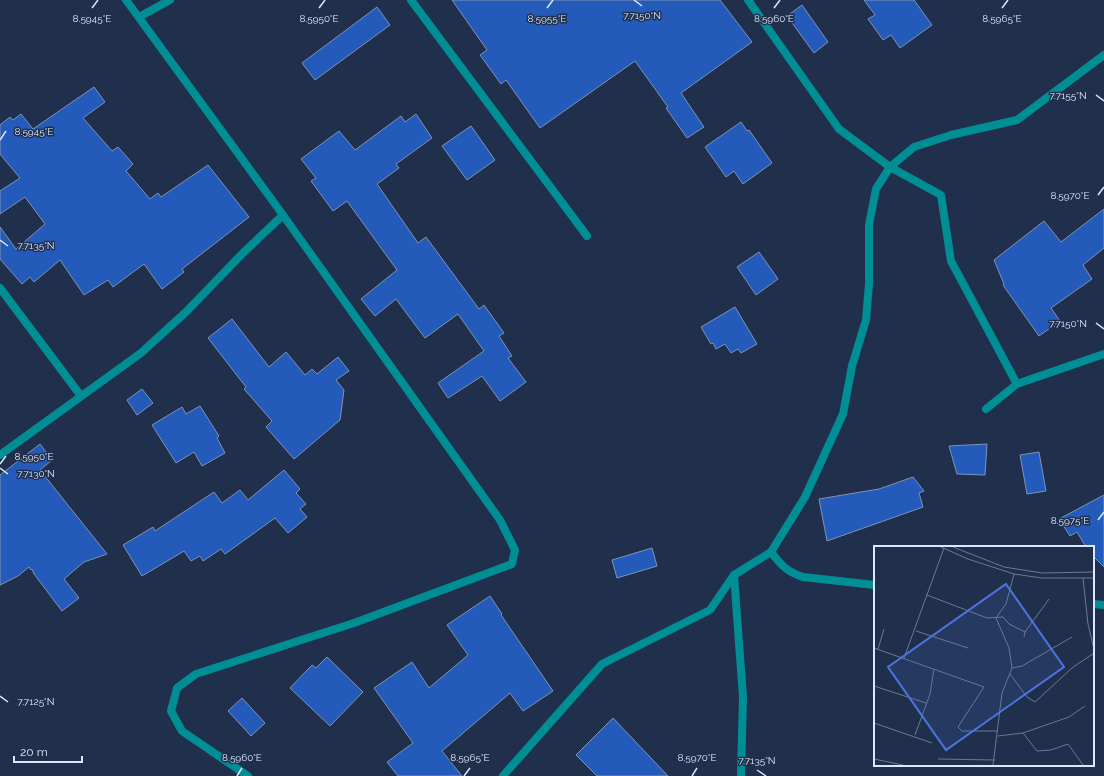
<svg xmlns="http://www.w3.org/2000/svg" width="1104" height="776" viewBox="0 0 1104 776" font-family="Raleway,sans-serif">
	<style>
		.building { fill: #245aba; stroke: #7f93b4 }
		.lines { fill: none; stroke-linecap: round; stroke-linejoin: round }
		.street { stroke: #008e95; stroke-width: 8 }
		.ticks { fill: none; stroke: #dce7f9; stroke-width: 1.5 }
		.inset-road { fill: none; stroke: #6b7991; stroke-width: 1 }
		.view { fill: #4d74e0; fill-opacity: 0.15; stroke: #4d74e0; stroke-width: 2 }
		.inset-edge { fill: none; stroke: #dce7f9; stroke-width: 2 }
		.ticks-label { font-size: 10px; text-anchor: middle; fill: #dce7f9; stroke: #20304c; stroke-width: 3; stroke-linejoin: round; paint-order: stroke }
	</style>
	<rect width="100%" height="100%" fill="#20304c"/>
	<path class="building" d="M452 0H720L752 42 681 93 704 127 687 138 666 108 668 107 635 61 540 128 506 80 501 84 480 55 487 50Z
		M864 0H914L932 25 900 48 891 35 883 40 868 19 875 15Z
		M802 5 828 42 814 53 787 16Z
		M377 7 390 25 315 80 302 63Z
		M94 87 105 102 83 118 112 151 118 147 133 164 126 171 150 199 158 193 161 197 208 165 249 217 182 269 184 272 162 289 144 264 113 287 108 280 84 295 60 260 34 282 30 277 22 284 0 259V227L16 249 45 224 25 197 0 214V191L20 178 0 154V125L10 117 13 120 21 114 33 129Z
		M416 114 432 138 396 164 399 168 377 184 418 243 426 237 479 309 484 305 504 333 499 336 512 356 508 358 526 382 500 401 482 376 448 398 438 383 484 351 458 314 425 338 396 299 375 316 361 299 397 270 347 201 333 211 311 181 316 178 301 159 339 131 355 150 401 116 405 122Z
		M741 122 747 131 749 130 772 163 743 184 734 171 726 177 705 147Z
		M471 126 495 160 467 180 442 146Z
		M1104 209V248L1083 265 1092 279 1051 308 1060 321 1039 336 1003 285 1004 284 994 260 1044 221 1061 242Z
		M759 252 778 279 756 295 737 267Z
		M735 307 757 344 741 353 738 349 731 353 725 344 716 349 713 343 711 344 701 327Z
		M232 319 269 367 286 352 305 375 312 369 317 374 338 357 349 371 336 380 344 390 340 420 294 459 266 427 272 421 244 389 246 387 208 338Z
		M142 389 153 403 137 415 127 400Z
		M200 406 219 436 217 438 225 453 202 466 194 452 176 463 152 425 182 407 186 414Z
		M40 444 52 460 40 470 107 554 84 562 64 579 79 598 62 611 34 574 32 569 31 570 29 567 18 576 0 585V475Z
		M987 444 985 475 957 474 949 446Z
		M1039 452 1046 491 1027 494 1020 455Z
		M284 470 300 489 296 493 306 504 300 509 307 517 288 533 275 518 225 554 221 549 203 561 200 556 191 561 184 551 142 576 123 545 153 527 155 531 214 492 222 503 240 490 248 500Z
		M913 477 924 491 919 493 923 507 827 541 819 499 879 489Z
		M1104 495V567L1093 556V547H1086L1077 532 1070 536 1059 519Z
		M652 548 657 566 617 578 612 560Z
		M490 596 502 614 501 615 553 691 523 711 510 693 442 751 462 776H398L387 762 413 743 374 688 412 662 429 688 468 655 447 625Z
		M327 657 363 692 330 726 290 688 312 665 316 668Z
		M242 698 265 723 251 736 228 711Z
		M613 718 668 776H597L576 755Z"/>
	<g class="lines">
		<path class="street" d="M126 0 283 215 500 520 515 550 512 564 354 623 196 674 177 688 171 711 182 731 248 776
			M411 0 587 236
			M748 0 839 129 890 167 941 195 951 261 1017 384 986 409
			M139 17 170 0
			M0 288 81 396
			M1017 384 1104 354
			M0 455 141 353 186 312 243 253 283 215
			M771 552C781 565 787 572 803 577L875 585
			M734 575 743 697 741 776
			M1093 604 1104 605
			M503 776 602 664 710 610 734 575 771 552 805 497 843 414 852 366 866 320 869 284V225L876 189 890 167 914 147 951 135 1017 120 1104 55"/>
	</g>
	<path class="ticks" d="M634 0 642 6M92 8 98 0M319 8 325 0M547 8 553 0M774 8 780 0M1002 8 1008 0M1096 95 1104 101M0 140 6 131M1098 195 1104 187M0 240 8 246M1096 323 1104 329M0 464 6 456M0 468 8 474M1098 520 1104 512M0 696 8 702M757 770 766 776M237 776 242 768M464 776 470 768M692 776 697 768"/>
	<g transform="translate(874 546)">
		<rect width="220" height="220" fill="#20304c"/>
		<path class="inset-road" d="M67 1 94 13 140 28 168 32H220M79 1 130 21 168 27 220 26M209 32 214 78 220 103M53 49 113 72 129 71 135 78 151 86 150 91M42 85 94 102M151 86 175 53M0 102 110 141 84 181 88 185H124M4 103 10 83M30 112 70 2M138 122 148 120 198 91M136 128 153 151 161 156 198 122 220 107M0 140 52 157M0 177 58 197M149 187 163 205 177 204 194 198 209 219M41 189 56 148 60 123M124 190 149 187 195 171 211 160M0 213 29 219M64 213 121 214M119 219 128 147 138 122 135 102 122 72 132 58 140 28"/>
		<path class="view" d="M132 38 190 121 72 204 14 121Z"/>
		<rect width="220" height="220" class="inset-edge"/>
	</g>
	<g class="ticks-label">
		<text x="642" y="19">7.7150°N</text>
		<text x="92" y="22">8.5945°E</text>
		<text x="319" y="22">8.5950°E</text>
		<text x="547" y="22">8.5955°E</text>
		<text x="774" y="22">8.5960°E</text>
		<text x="1002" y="22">8.5965°E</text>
		<text x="1068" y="99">7.7155°N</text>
		<text x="34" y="135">8.5945°E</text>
		<text x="1070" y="199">8.5970°E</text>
		<text x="36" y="249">7.7135°N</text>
		<text x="1068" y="327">7.7150°N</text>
		<text x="34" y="460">8.5950°E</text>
		<text x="36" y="477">7.7130°N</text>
		<text x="1070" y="524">8.5975°E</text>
		<text x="36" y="705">7.7125°N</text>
		<text x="242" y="761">8.5960°E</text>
		<text x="470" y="761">8.5965°E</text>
		<text x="697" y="761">8.5970°E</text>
		<text x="757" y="764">7.7135°N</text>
	</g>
	<path d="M14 756v6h68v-6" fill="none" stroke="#dce7f9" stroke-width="2"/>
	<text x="20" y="756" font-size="12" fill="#dce7f9" stroke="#20304c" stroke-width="3" paint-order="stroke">20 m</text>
</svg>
